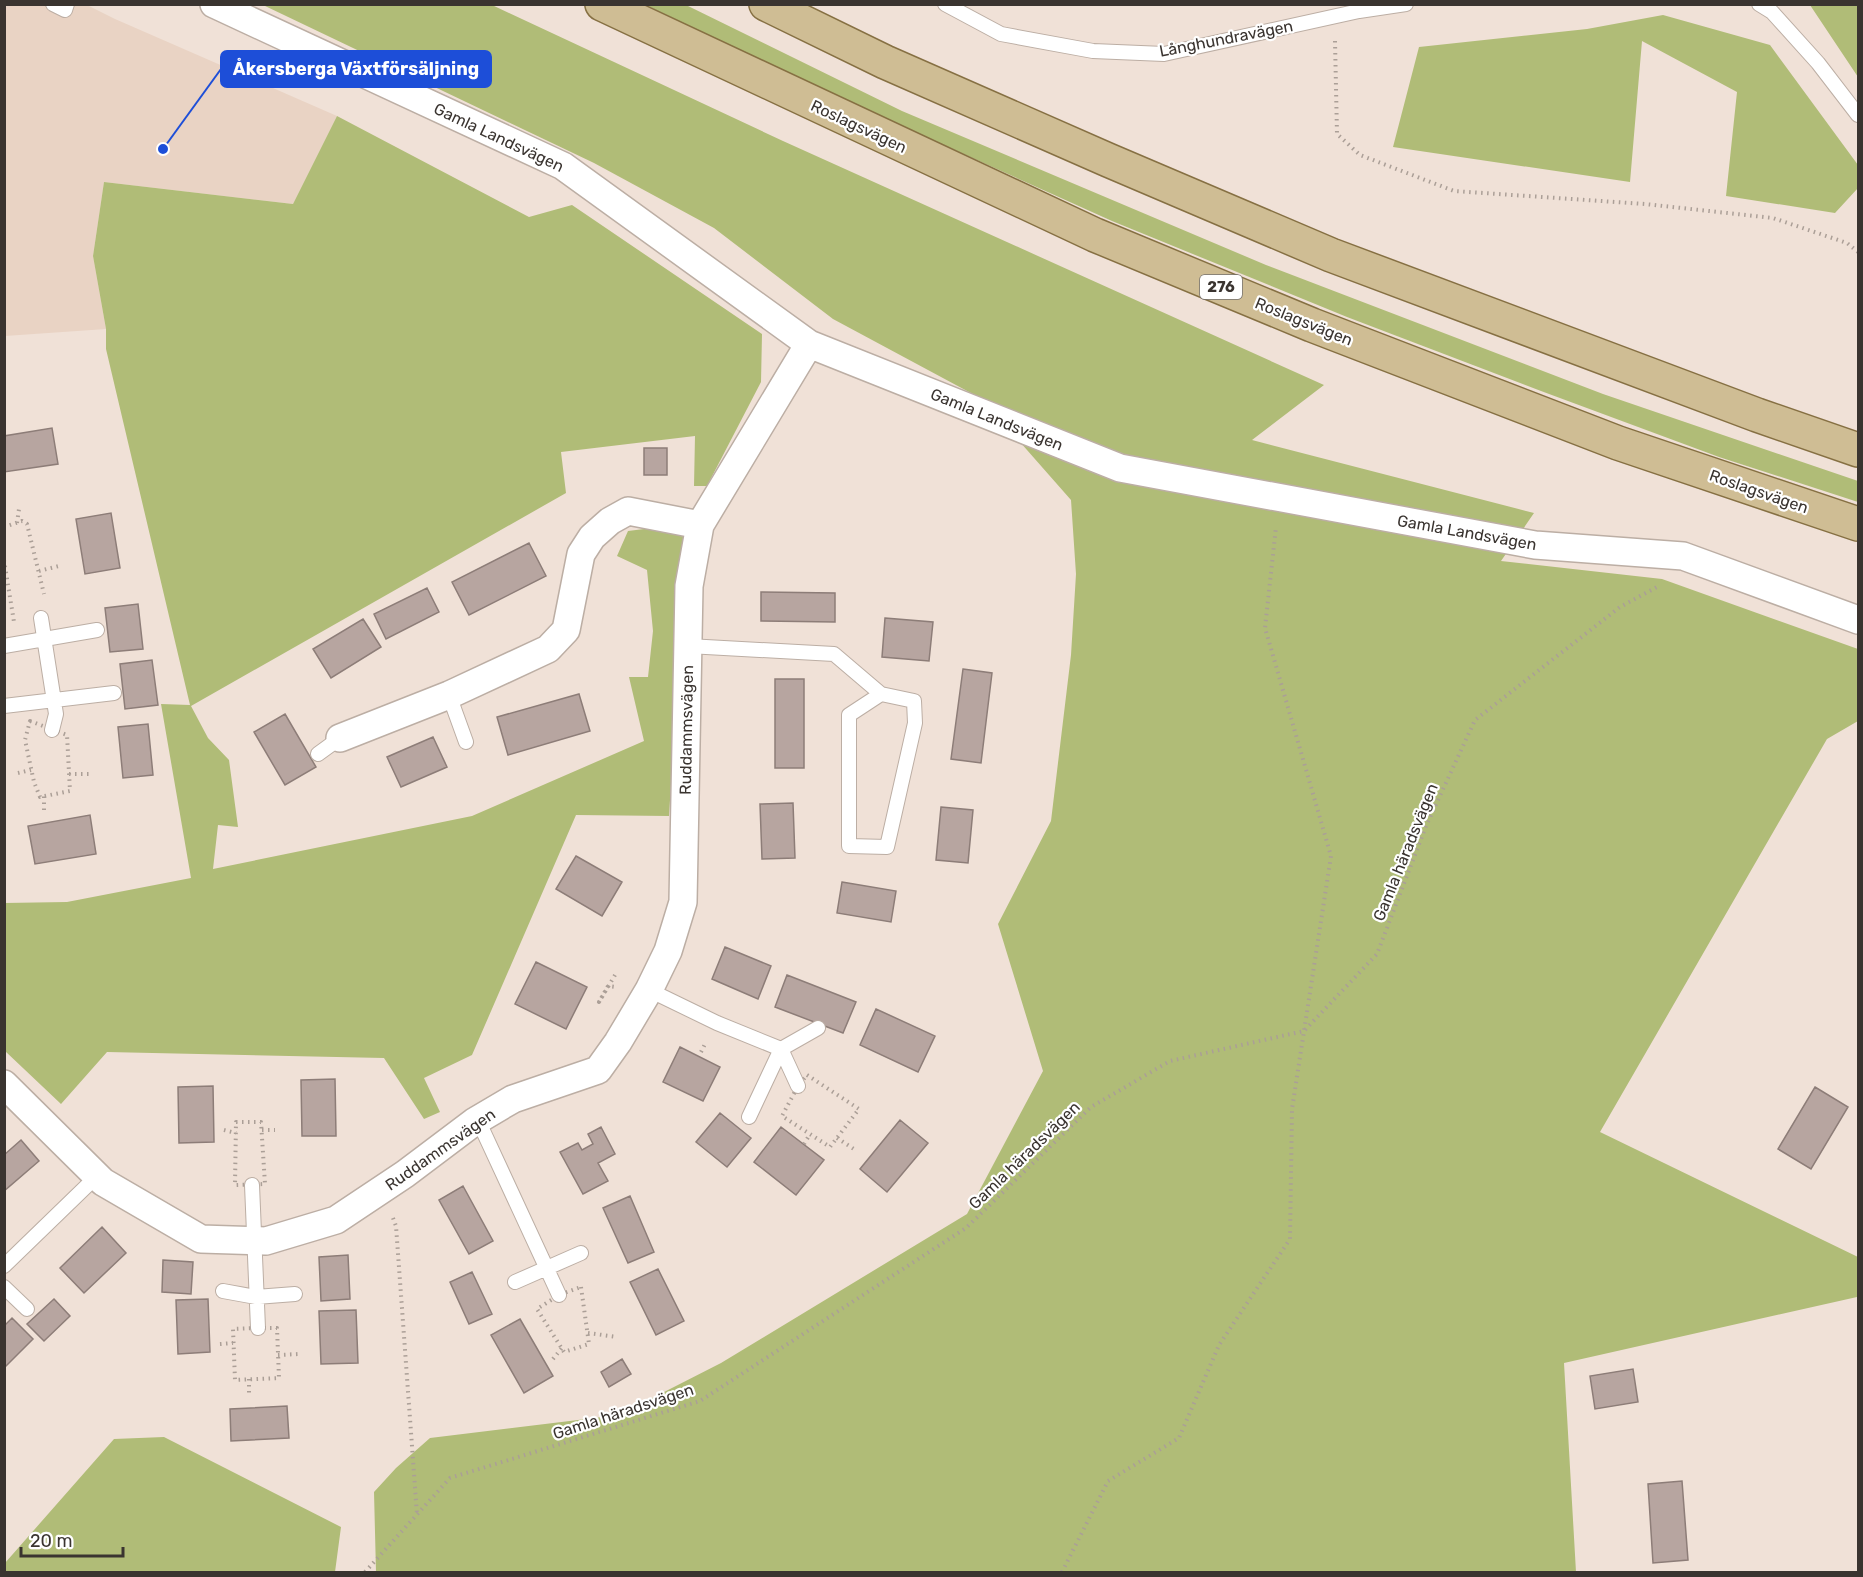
<svg xmlns="http://www.w3.org/2000/svg" width="1863" height="1577" viewBox="0 0 1863 1577" font-family="Rubik,sans-serif">
	<style>
		.built { fill: #e9d3c4 }
		.green { fill: #b0bc77 }
		.building { fill: #b7a5a0; stroke: #8d7d78; stroke-width: 1.5 }
		.lines { fill: none; stroke-linecap: round; stroke-linejoin: round }
		.lane-casing { stroke: #bcaea4; stroke-width: 16 }
		.street-casing { stroke: #bcaea4; stroke-width: 30 }
		.primary-casing { stroke: #867043; stroke-width: 36 }
		.path { stroke: #ab9f97; stroke-width: 4; stroke-dasharray: 1.5 4.5; stroke-linecap: butt }
		.lane { stroke: #fff; stroke-width: 14 }
		.street { stroke: #fff; stroke-width: 27 }
		.primary { stroke: #cfbd94; stroke-width: 33 }
		.labels { text-anchor: middle; stroke-width: 4.5; stroke-linejoin: round; paint-order: stroke }
		.shield { fill: #fff; stroke: #75716e; stroke-width: 1.5 }
		.shield-label { font-size: 15px; font-weight: bold; fill: #3a3430 }
		.street-label { font-size: 16px; fill: #3a3430; stroke: #fff }
		.leader { fill: none; stroke: #1d4ed8; stroke-width: 2 }
		.callout-dot { fill: #1d4ed8; stroke: #fff; stroke-width: 2 }
		.callout { fill: #1d4ed8; stroke: #1d4ed8; stroke-width: 2 }
		.callout-label { font-size: 18px; text-anchor: middle; font-weight: bold; fill: #fff }
	</style>
	<rect width="100%" height="100%" fill="#f0e1d7"/>
	<path class="built" d="M5 5H87L115 19 337 116 293 204 104 182 93 256 106 329 5 336Z"/>
	<path class="green" d="M263 5H492L783 141 1324 385 1252 440 1534 513 1501 561 1662 579 1858 649V721L1827 739 1600 1132 1858 1257 1857 1297 1564 1363 1576 1572H376L374 1492 396 1468 430 1438 619 1415 721 1363 967 1214 1043 1071 998 924 1051 821 1071 655 1076 574 1071 500 982 399 833 319 714 228 594 163Z
		M646 5H686L902 111 1266 265 1603 394 1858 481V502L1719 457 1541 391 1347 317 1112 221 815 87Z
		M1810 5H1858V77Z
		M1663 15 1770 45 1858 165V188L1835 213 1726 196 1737 92 1642 41 1630 182 1393 147 1419 47 1587 29Z
		M337 116 529 217 572 205 762 334 761 382 707 486H694L695 436 561 452 566 493 191 706 208 738 229 760 238 827 218 825 213 869 472 816 644 741 629 677H648L653 631 647 570 617 556 628 531 660 527 687 532 669 816 576 815 472 1055 424 1078 440 1112 424 1119 384 1058 107 1052 61 1104 5 1051 4 903 67 902 191 878 161 704 190 705 106 349V329L93 256 104 182 293 204Z
		M164 1437 341 1527 335 1572H5V1563L114 1439Z"/>
	<path class="building" d="M52 428 58 464 4 472V436Z
		M644 448H667V475H644Z
		M111 513 120 568 85 574 76 519Z
		M529 543 546 576 469 615 452 582Z
		M427 588 439 612 386 639 374 614Z
		M761 592 835 593V622L761 621Z
		M138 604 143 649 110 652 105 608Z
		M885 618 933 622 929 661 882 657Z
		M363 619 381 647 331 678 313 649Z
		M152 660 158 705 125 709 120 664Z
		M963 669 992 673 981 763 951 759Z
		M775 679H804V768H775Z
		M579 694 590 731 508 755 497 717Z
		M285 714 316 767 285 785 254 732Z
		M148 724 153 775 123 778 118 727Z
		M433 737 447 767 401 787 387 757Z
		M793 803 795 858 762 859 760 804Z
		M941 807 973 810 968 863 936 860Z
		M90 815 96 854 35 864 28 826Z
		M576 856 622 882 602 916 556 889Z
		M842 882 896 891 891 922 837 913Z
		M725 947 771 966 758 999 712 979Z
		M536 962 587 987 566 1029 515 1004Z
		M787 975 856 1002 843 1033 775 1007Z
		M876 1009 935 1036 918 1072 860 1045Z
		M680 1047 720 1067 703 1101 663 1082Z
		M335 1079 336 1136H302L301 1080Z
		M213 1086 214 1142 179 1143 178 1087Z
		M1815 1087 1848 1107 1811 1169 1778 1149Z
		M720 1113 751 1138 727 1167 696 1142Z
		M900 1120 928 1143 887 1192 860 1169Z
		M601 1127 615 1154 598 1163 608 1181 583 1194 560 1152 578 1143 582 1150 593 1144 588 1134Z
		M781 1127 824 1160 796 1195 754 1162Z
		M21 1140 39 1161 4 1191V1155Z
		M463 1186 493 1241 469 1254 439 1200Z
		M630 1196 654 1252 628 1263 603 1208Z
		M102 1227 126 1253 84 1293 60 1268Z
		M348 1255 350 1299 321 1301 319 1257Z
		M163 1260 193 1262 191 1294 162 1292Z
		M658 1269 684 1321 656 1335 630 1282Z
		M472 1272 492 1314 469 1324 450 1282Z
		M54 1299 70 1316 44 1341 27 1324Z
		M208 1299 210 1352 178 1354 176 1300Z
		M356 1310 358 1363 321 1364 319 1311Z
		M12 1318 33 1339 4 1368V1326Z
		M520 1319 553 1376 524 1393 491 1335Z
		M622 1359 631 1374 609 1387 601 1372Z
		M1633 1369 1638 1402 1595 1409 1590 1376Z
		M287 1406 289 1438 231 1441 230 1409Z
		M1682 1481 1688 1560 1653 1563 1648 1484Z"/>
	<g class="lines">
		<g class="lane-casing">
			<path id="lane" d="M53 4 65 10 67 4
				M945 4 1001 34 1093 51 1164 54 1359 11 1406 4
				M1759 4 1772 12 1818 63 1858 115
				M41 618 56 714 52 730
				M4 646 97 630
				M688 646 834 654 881 694 914 701 915 723 887 847 849 846V715L881 694
				M449 695 466 742
				M4 706 114 693
				M318 754 340 738
				M649 990 717 1023 781 1049 798 1086
				M749 1117 781 1049 818 1028
				M478 1120 559 1295
				M252 1185 258 1328
				M4 1266 97 1176
				M515 1282 581 1253
				M4 1287 27 1309
				M223 1291 256 1297 295 1294"/>
		</g>
		<g class="street-casing">
			<path id="street" d="M214 4 563 166 809 344 1120 468 1535 545 1683 556 1858 620
				M340 738 449 695 548 649 566 630 581 554 592 537 610 521 628 511 700 525
				M4 1084 103 1182 201 1239 266 1241 336 1220 405 1174 474 1122 513 1099 598 1070 618 1042 649 990 668 951 683 902 689 586 700 525 809 344"/>
		</g>
		<g class="primary-casing">
			<path id="primary" d="M602 4 1095 235 1312 325 1618 443 1858 524
				M766 4 885 62 1108 160 1331 255 1757 415 1858 450"/>
		</g>
		<path class="path" d="M1335 41 1337 134 1360 155 1454 191 1645 204 1773 218 1847 243 1858 252
			M17 523 19 509
			M4 527 22 521 27 524 44 594
			M4 560 14 622
			M39 571 59 566
			M30 721 67 735 70 791 40 797 34 782 25 740Z
			M18 773 31 770
			M69 774H89
			M44 810V795
			M615 975 599 1002 608 986 616 987
			M701 1052 705 1044
			M807 1075 859 1109 830 1147 782 1116 798 1086Z
			M236 1122H261L265 1184 235 1185Z
			M224 1130 236 1133
			M262 1130H275
			M837 1138 857 1151
			M804 1144 810 1134
			M393 1218 396 1226 417 1515
			M581 1287 589 1344 564 1352 537 1309 559 1295Z
			M258 1328H277L279 1378 235 1380 233 1329Z
			M588 1333 617 1337
			M220 1344 233 1343
			M278 1355 299 1354
			M553 1359 562 1348
			M249 1379V1396
			M365 1572 450 1478 700 1401 966 1228 1091 1107 1170 1061 1304 1031 1377 954 1426 826 1475 720 1620 607 1657 587
			M1062 1572 1108 1481 1179 1438 1219 1345 1290 1239 1292 1109 1331 856 1265 628 1276 527"/>
		<use href="#lane" class="lane"/>
		<use href="#street" class="street"/>
		<use href="#primary" class="primary"/>
	</g>
	<g class="labels">
		<rect class="shield" x="1200" y="275" width="42" height="24" rx="4.5"/>
		<g class="shield-label">
			<text x="1221" y="292">276</text>
		</g>
		<g class="street-label">
			<text transform="translate(1226 38) rotate(-11)" y="6">Långhundravägen</text>
			<text transform="translate(859 126) rotate(25)" y="6">Roslagsvägen</text>
			<text transform="translate(499 137) rotate(25)" y="6">Gamla Landsvägen</text>
			<text transform="translate(1304 321) rotate(22)" y="6">Roslagsvägen</text>
			<text transform="translate(997 419) rotate(22)" y="6">Gamla Landsvägen</text>
			<text transform="translate(1759 491) rotate(19)" y="6">Roslagsvägen</text>
			<text transform="translate(1467 532) rotate(10)" y="6">Gamla Landsvägen</text>
			<text transform="translate(686 730) rotate(-89)" y="6">Ruddammsvägen</text>
			<text transform="translate(1405 852) rotate(-68)" y="6">Gamla häradsvägen</text>
			<text transform="translate(440 1149) rotate(-35)" y="6">Ruddammsvägen</text>
			<text transform="translate(1024 1155) rotate(-44)" y="6">Gamla häradsvägen</text>
			<text transform="translate(623 1411) rotate(-18)" y="6">Gamla häradsvägen</text>
		</g>
	</g>
	<path class="leader" d="M163 149L221 69"/>
	<circle class="callout-dot" cx="163" cy="149" r="6"/>
	<rect class="callout" x="221" y="51" width="270" height="36" rx="6"/>
	<g class="callout-label">
		<text x="356" y="75">Åkersberga Växtförsäljning</text>
	</g>
	<rect width="1863" height="1577" fill="none" stroke="#3a3430" stroke-width="12"/>
	<path d="M21 1547v9h102v-9" fill="none" stroke="#3a3430" stroke-width="3"/>
	<text x="30" y="1547" font-size="18" fill="#3a3430" stroke="#ffffff" stroke-width="4.5" paint-order="stroke">20 m</text>
</svg>
